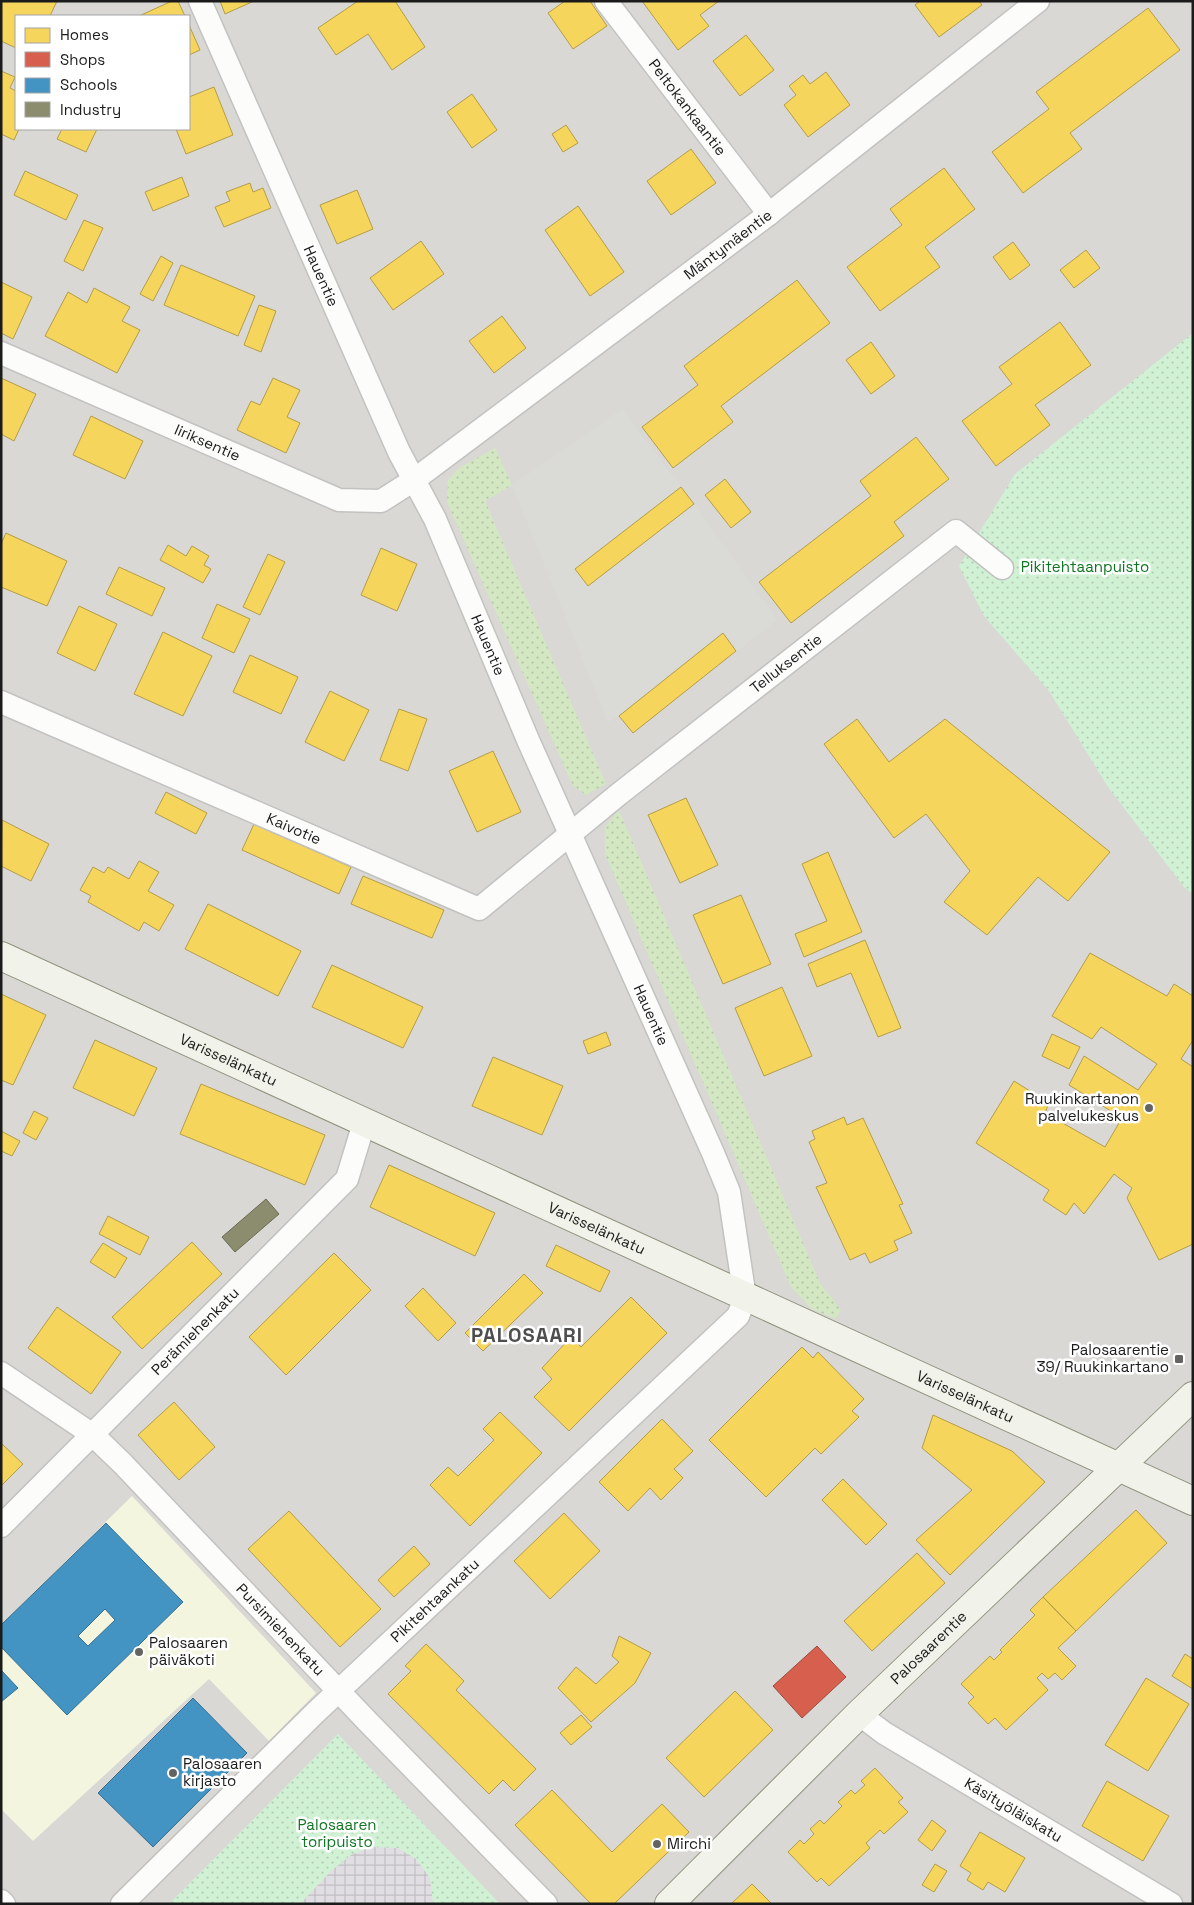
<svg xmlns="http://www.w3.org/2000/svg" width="1194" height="1905" viewBox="0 0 1194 1905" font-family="'Space Grotesk',sans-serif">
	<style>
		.residential { fill: #d9d8d5; fill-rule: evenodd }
		.education { fill: #f3f5de }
		.grass { fill: url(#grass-dots) }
		.park { fill: url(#park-dots) }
		.parking { fill: #dadad7 }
		.plaza { fill: url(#plaza-grid) }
		.homes { fill: #f6d55c; stroke: #b49d48 }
		.shops { fill: #d6604d; stroke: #9e4b3e }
		.schools { fill: #4393c3; stroke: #376f91; fill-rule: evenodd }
		.industry { fill: #8c8c6e; stroke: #6a6a55 }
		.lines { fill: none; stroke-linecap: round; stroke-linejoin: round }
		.street-casing { stroke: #c2c2c0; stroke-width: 25 }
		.secondary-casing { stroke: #8f937d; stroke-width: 30 }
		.street { stroke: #fcfcfb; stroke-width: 22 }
		.secondary { stroke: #f1f2e9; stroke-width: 28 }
		.poi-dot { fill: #636361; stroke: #fff; stroke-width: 2 }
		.labels { text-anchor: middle; stroke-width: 5; stroke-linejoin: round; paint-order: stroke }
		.street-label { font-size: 15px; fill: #1b1b1b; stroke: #fff }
		.park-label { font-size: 15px; fill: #0e7520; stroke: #fff }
		.poi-label { font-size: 15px; fill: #1b1b1b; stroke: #fff; text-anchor: start }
		.district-label { font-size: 20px; font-weight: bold; letter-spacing: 1px; fill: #4e4e4e; stroke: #fff }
	</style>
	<defs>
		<pattern id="grass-dots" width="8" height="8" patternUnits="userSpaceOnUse" patternTransform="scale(1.25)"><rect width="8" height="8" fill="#d3e8c2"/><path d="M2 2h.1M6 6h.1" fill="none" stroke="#b5c6a6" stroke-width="1.8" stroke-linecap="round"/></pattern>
		<pattern id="park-dots" width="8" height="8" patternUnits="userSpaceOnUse" patternTransform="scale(1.25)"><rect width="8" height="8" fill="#d1f1d4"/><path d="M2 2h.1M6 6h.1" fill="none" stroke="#b3ceb5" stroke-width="1.8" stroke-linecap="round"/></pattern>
		<pattern id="plaza-grid" width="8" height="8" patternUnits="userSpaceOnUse" patternTransform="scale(1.25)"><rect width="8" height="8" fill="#e0dee3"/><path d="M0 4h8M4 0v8" fill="none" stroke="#c0bec2"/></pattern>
	</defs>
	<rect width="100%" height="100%" fill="#eae9e4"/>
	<path class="residential" d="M1 1H1193V1904H1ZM16 16H189V129H16Z"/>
	<path class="education" d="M132 1496 316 1693 269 1741 209 1679 33 1841 1 1809V1625Z"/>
	<path class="grass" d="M495 448 512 485 485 501 606 784 586 795 573 786 447 502 448 480 459 468Z
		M619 810 820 1283 841 1310 836 1319 812 1309 791 1287 605 854V827Z"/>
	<path class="park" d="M1193 333V894L1184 887 1108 787 1049 691 984 616 959 566 1015 474Z
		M338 1734 500 1904H169Z"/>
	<path class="parking" d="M622 409 694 504 777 620 633 733 619 716 608 722 512 485Z"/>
	<path class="plaza" d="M371 1847 398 1848 416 1859 430 1878 433 1904H300L331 1871 351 1855Z"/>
	<path class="homes" d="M1 1H57L50 16H16V48L1 41Z
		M172 1H178L185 16H139Z
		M220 1H254L225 14Z
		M358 1H395L425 47 392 70 368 34 336 55 318 28Z
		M565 1H590L607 26 573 49 548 13Z
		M642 1H719L700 15 709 26 678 50Z
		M920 1H979L982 5 939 37 915 5Z
		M1148 8 1180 50 1070 133 1082 149 1023 193 992 152 1049 109 1036 92Z
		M189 25 200 50 189 55Z
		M746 35 774 70 740 96 713 61Z
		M1 71 15 77 10 88 16 91V129H19L14 140 1 134Z
		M826 72 850 105 808 137 784 105 796 95 789 86 803 75 810 84Z
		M214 87 233 135 186 154 176 129H189V97Z
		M472 94 497 130 472 148 447 112Z
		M566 125 578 143 563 152 552 134Z
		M62 129H97L86 152 57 139Z
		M691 149 716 183 671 215 647 181Z
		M944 168 975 209 925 247 940 267 880 311 847 267 902 225 890 209Z
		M25 171 78 195 66 220 14 195Z
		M182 177 189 196 153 211 145 192Z
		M250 183 253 192 263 188 271 208 224 227 215 207 230 201 226 192Z
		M357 190 373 229 337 244 320 205Z
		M578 206 624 272 590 296 545 230Z
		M84 220 103 228 83 271 64 261Z
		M421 241 444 274 393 310 370 278Z
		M1013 242 1030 265 1010 280 993 257Z
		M1086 250 1100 268 1074 288 1060 270Z
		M161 256 173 263 153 301 140 294Z
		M181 265 255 296 238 336 164 305Z
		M797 280 830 323 721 406 733 422 673 468 642 427 698 385 684 366Z
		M1 282 32 297 13 339 1 333Z
		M94 288 130 307 122 321 140 330 117 373 45 336 68 292 87 303Z
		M259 305 276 311 261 352 244 345Z
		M502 316 526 348 494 373 469 341Z
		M1060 322 1091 365 1035 405 1050 425 996 466 962 421 1012 384 999 367Z
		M871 342 895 376 871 394 846 360Z
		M1 378 36 394 14 441 1 434Z
		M273 378 300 390 287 417 300 423 286 453 237 430 251 401 260 405Z
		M91 416 143 441 125 479 73 455Z
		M916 437 949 479 894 522 904 536 791 623 759 582 871 496 860 481Z
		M725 479 751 512 731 528 705 495Z
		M681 487 694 504 588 586 575 569Z
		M6 533 67 561 47 606 1 587V544Z
		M168 545 186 556 192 546 209 556 204 565 211 569 203 583 160 560Z
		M381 548 417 564 397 611 361 595Z
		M268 554 285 562 260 615 243 607Z
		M119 567 165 588 152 616 106 594Z
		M217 604 250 619 234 653 202 638Z
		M79 606 117 624 95 671 57 653Z
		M163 632 212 656 183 716 134 694Z
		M723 633 736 651 633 733 619 716Z
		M250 655 298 677 281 714 233 692Z
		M330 691 369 710 344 761 305 742Z
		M399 709 427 719 408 771 380 760Z
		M857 719 889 762 945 719 1110 852 1068 901 1038 877 987 935 944 902 970 871 926 814 894 838 824 744Z
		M493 751 521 812 477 832 449 771Z
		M166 792 207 813 196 834 155 813Z
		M686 798 718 865 680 883 648 815Z
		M2 820 49 844 31 881 1 866Z
		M254 824 351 867 339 894 242 850Z
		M828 852 862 932 804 957 795 934 827 921 802 864Z
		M139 861 159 872 148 891 174 905 159 931 144 922 139 931 88 902 91 896 80 890 93 867 104 873 108 867 129 879Z
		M363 876 444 910 432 938 351 904Z
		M741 895 771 964 723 984 693 915Z
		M208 904 301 951 278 996 185 949Z
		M865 940 901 1028 878 1037 851 973 817 987 808 964Z
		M1090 953 1167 996 1174 984 1193 996V1040L1181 1059 1193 1067V1244L1159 1260 1127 1198 1132 1188 1114 1174 1084 1214 1074 1203 1066 1215 1043 1200 1049 1190 976 1143 1014 1081 1049 1103 1045 1113 1105 1147 1122 1118 1069 1085 1084 1056 1138 1090 1157 1064 1101 1027 1092 1039 1052 1016Z
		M332 965 423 1007 403 1048 312 1007Z
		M782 987 812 1056 764 1076 735 1008Z
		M1 994 46 1015 13 1085 1 1080Z
		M606 1032 611 1045 588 1054 583 1041Z
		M1052 1034 1080 1047 1069 1069 1042 1056Z
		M95 1040 157 1068 134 1116 73 1088Z
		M493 1057 563 1086 542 1135 472 1106Z
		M201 1084 325 1135 305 1185 180 1134Z
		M34 1111 48 1118 36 1140 23 1133Z
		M844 1117 847 1125 863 1118 903 1204 899 1205 912 1233 894 1241 898 1250 870 1263 865 1253 850 1260 816 1187 827 1183 809 1142 815 1139 812 1131Z
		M1 1131 20 1141 12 1156 1 1151Z
		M389 1165 495 1213 475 1256 370 1207Z
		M108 1216 149 1237 140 1255 99 1234Z
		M192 1242 222 1274 142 1349 112 1317Z
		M103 1243 127 1258 115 1278 90 1262Z
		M556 1245 610 1271 600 1292 546 1266Z
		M334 1253 371 1290 286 1375 249 1337Z
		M524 1274 543 1293 483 1351 465 1333Z
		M423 1288 456 1323 438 1341 405 1306Z
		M631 1297 667 1333 569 1431 534 1397 552 1379 542 1368 571 1337 581 1347Z
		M57 1307 121 1352 91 1394 28 1348Z
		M802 1347 813 1358 818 1352 864 1399 852 1411 859 1417 821 1454 815 1448 766 1497 709 1440Z
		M174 1402 215 1447 179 1480 138 1435Z
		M500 1412 542 1453 470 1526 430 1485 448 1467 458 1476 494 1440 483 1429Z
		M933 1415 1012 1451 1045 1482 950 1575 916 1540 972 1490 922 1448Z
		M662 1419 693 1451 674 1469 683 1478 661 1500 650 1488 628 1511 599 1482Z
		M1 1443 23 1464 1 1486Z
		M843 1479 887 1524 866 1545 822 1500Z
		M1136 1510 1167 1543 1076 1631 1043 1597Z
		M289 1511 381 1609 340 1647 248 1549Z
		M564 1513 600 1551 550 1599 514 1561Z
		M414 1546 430 1564 394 1597 378 1580Z
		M917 1553 945 1583 872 1651 844 1621Z
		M1043 1597 1076 1631 1058 1648 1076 1666 1062 1680 1055 1673 1048 1679 1042 1673 1037 1678 1048 1690 1006 1730 995 1718 988 1724 968 1703 974 1697 961 1684 990 1656 994 1660 1002 1652 1000 1650 1035 1615 1030 1610Z
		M619 1636 651 1653 635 1683 591 1722 558 1688 576 1667 596 1684 619 1662 612 1656Z
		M426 1644 464 1681 456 1690 536 1769 514 1791 503 1780 489 1794 388 1694 411 1671 405 1666Z
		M1185 1654 1193 1659V1689L1172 1676Z
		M1146 1678 1189 1704 1148 1771 1105 1745Z
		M735 1691 773 1730 704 1797 666 1758Z
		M581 1715 592 1727 571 1745 560 1733Z
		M875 1768 903 1798 898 1802 908 1812 884 1834 880 1830 866 1843 870 1848 829 1886 821 1878 817 1882 788 1852 800 1840 804 1844 814 1834 810 1829 820 1820 824 1824 842 1806 838 1802 851 1790 855 1794 865 1785 861 1781Z
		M1107 1781 1169 1816 1143 1861 1082 1826Z
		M552 1790 612 1852 662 1804 689 1832 614 1904H591L515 1825Z
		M932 1820 946 1831 932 1851 918 1840Z
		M980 1832 1025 1858 1005 1892 988 1882 983 1890 967 1880 971 1873 960 1866Z
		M935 1864 947 1871 934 1892 922 1885Z
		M752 1884 772 1904H731Z"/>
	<path class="shops" d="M817 1646 846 1677 802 1718 773 1686Z"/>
	<path class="schools" d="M106 1523 183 1602 67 1715 1 1647V1625ZM105 1609 115 1620 88 1646 78 1636Z
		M1 1670 18 1688 1 1702Z
		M193 1698 247 1753 153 1847 98 1793Z"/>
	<path class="industry" d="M266 1199 279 1214 235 1252 222 1237Z"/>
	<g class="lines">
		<g class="street-casing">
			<g id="street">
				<path id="s1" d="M606 1 769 214"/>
				<path id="s2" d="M1 353 339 500 381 501 414 480 769 214 1038 1"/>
				<path id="s3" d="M1 702 479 909 619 794 956 531 1002 568"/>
				<path id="s4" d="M1 1373 93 1435 123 1464 368 1722 546 1904"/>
				<path id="s5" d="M1 1526 347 1179 364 1123"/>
				<path id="s6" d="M859 1714 884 1733 1171 1904"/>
				<path d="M1 1901 4 1904"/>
				<path id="s7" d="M122 1904 315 1713 738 1316 745 1298 729 1192 713 1153 528 740 435 519 399 452 200 1"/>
			</g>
		</g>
		<g class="secondary-casing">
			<g id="secondary">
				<path id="s8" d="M1 956 1193 1501"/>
				<path id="s9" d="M669 1904 859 1714 1193 1396"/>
			</g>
		</g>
		<use href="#street" class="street"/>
		<use href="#secondary" class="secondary"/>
	</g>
	<g class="poi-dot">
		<circle cx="1149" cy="1108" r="5"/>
		<rect x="1174" y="1354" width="10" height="10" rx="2.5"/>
		<circle cx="139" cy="1652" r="5"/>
		<circle cx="173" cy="1773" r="5"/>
		<circle cx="657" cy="1844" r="5"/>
	</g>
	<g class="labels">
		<g class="street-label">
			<text dy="5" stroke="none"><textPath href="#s1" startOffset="134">Peltokankaantie</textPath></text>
			<text dy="5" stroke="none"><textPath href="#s2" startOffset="842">Mäntymäentie</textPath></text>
			<text transform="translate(321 276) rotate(66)" y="5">Hauentie</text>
			<text dy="5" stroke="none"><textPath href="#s2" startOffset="225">Iiriksentie</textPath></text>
			<text transform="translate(488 645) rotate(67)" y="5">Hauentie</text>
			<text dy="5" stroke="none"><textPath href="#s3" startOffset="914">Telluksentie</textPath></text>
			<text dy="5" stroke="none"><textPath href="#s3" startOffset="319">Kaivotie</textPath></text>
			<text transform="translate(651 1015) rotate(66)" y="5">Hauentie</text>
			<text dy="5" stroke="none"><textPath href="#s8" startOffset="250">Varisselänkatu</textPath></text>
			<text dy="5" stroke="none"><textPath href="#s8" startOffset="655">Varisselänkatu</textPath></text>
			<text dy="5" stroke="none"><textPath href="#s5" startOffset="275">Perämiehenkatu</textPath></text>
			<text dy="5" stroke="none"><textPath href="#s8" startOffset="1060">Varisselänkatu</textPath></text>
			<text dy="5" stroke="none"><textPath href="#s7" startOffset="436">Pikitehtaankatu</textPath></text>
			<text dy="5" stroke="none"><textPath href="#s4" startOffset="381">Pursimiehenkatu</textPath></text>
			<text dy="5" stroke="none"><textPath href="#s9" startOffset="365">Palosaarentie</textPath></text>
			<text dy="5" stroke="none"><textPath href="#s6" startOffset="182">Käsityöläiskatu</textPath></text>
		</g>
		<g class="park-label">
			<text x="1085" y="572">Pikitehtaanpuisto</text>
			<text x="337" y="1830">Palosaaren<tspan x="337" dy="17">toripuisto</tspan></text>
		</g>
		<g class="poi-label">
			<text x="1139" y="1104" text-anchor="end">Ruukinkartanon<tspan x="1139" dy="17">palvelukeskus</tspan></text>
			<text x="1169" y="1355" text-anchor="end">Palosaarentie<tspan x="1169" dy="17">39/ Ruukinkartano</tspan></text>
			<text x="149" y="1648">Palosaaren<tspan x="149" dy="17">päiväkoti</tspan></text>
			<text x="183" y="1769">Palosaaren<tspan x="183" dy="17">kirjasto</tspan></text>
			<text x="667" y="1849">Mirchi</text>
		</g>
		<g class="district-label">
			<text x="527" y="1342">PALOSAARI</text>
		</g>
	</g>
	<rect width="1194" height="1905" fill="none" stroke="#1b1b1b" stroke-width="5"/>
	<rect x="15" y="15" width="175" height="115" fill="#ffffff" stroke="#a4a4a4"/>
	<rect x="25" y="28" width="25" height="15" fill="#f6d55c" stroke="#a4a4a4"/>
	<text x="60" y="40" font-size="15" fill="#1b1b1b">Homes</text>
	<rect x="25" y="52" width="25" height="15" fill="#d6604d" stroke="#a4a4a4"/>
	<text x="60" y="65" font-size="15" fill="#1b1b1b">Shops</text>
	<rect x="25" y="78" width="25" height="15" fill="#4393c3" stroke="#a4a4a4"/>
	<text x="60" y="90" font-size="15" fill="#1b1b1b">Schools</text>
	<rect x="25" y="102" width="25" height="15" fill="#8c8c6e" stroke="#a4a4a4"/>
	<text x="60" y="115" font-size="15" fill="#1b1b1b">Industry</text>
</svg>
